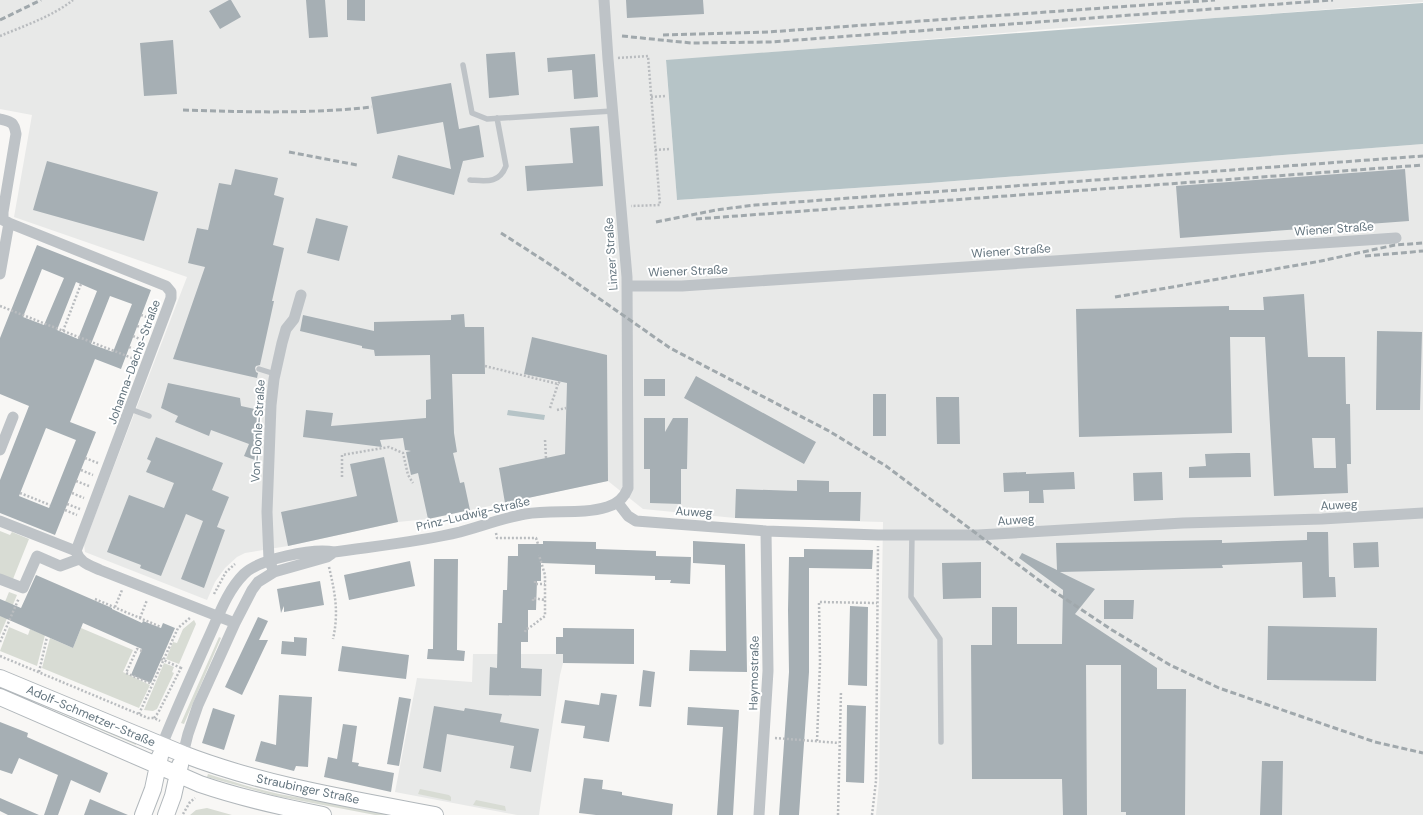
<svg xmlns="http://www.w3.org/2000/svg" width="1423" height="815" viewBox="0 0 1423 815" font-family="'DM Sans',sans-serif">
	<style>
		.built { fill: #e8e9e8 }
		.green { fill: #d8dcd4 }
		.water { fill: #b6c4c7 }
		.building { fill: #a6afb4; fill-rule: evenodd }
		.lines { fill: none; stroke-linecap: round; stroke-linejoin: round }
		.secondary-casing { stroke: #b1b7bb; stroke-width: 18 }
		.path { stroke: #b9bcbf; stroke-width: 2.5; stroke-dasharray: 2 2; stroke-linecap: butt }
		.lane { stroke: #bec3c7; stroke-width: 5.5 }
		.street { stroke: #bec3c7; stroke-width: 11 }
		.secondary { stroke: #fff; stroke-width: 16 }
		.rail { stroke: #a0a8ac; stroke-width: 3; stroke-dasharray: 6 3; stroke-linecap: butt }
		.labels { text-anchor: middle; stroke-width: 4; stroke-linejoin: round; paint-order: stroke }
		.street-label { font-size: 12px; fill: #64757f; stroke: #fff }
	</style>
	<rect width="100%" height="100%" fill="#f8f7f5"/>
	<path class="built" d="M0 0H1423V2L1215 18 1086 26 666 61 677 200 929 183 1423 144V815H876L879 782 883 522 735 518 643 509 608 481 428 519 398 522 288 546 245 553 237 557 225 568 215 582 207 600 85 552 84 544 187 277 14 217 32 115 0 109Z
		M473 654H563V663L560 675 539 815H517L395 792 417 678 472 682Z"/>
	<path class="green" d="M0 531 10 535 12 532 29 539 13 579 0 574Z
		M9 592 17 595 0 635V614Z
		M194 620 196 624 179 664 166 659 173 642 177 643 183 629Z
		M9 627 28 635 30 629 45 635 37 666 0 651Z
		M81 628 133 650 123 672 150 685 139 708 42 668 50 638 73 648Z
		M219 637 221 638 184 724 181 723Z
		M164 663 174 667 172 672 174 673 157 709 153 711 144 710Z
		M0 685 136 742V745L0 687Z
		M208 774C231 781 255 789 279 794 322 802 366 808 409 815H375L276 796 207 777Z
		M420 789 449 795 451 797V801L418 794Z
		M476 800 505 806 506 811 473 805Z
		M207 808 232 815H190L196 810Z"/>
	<path class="water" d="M1423 3V144L929 183 677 200 666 60 1215 18Z
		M508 410 545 415 544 420 507 415Z"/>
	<path class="building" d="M229 0H231L241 17 220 29 209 11Z
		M306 0H325L328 37 309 38Z
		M347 0H365V21L347 20Z
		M626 0H703L704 14 627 18Z
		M173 40 177 94 144 96 140 43Z
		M515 52 519 95 489 98 486 54Z
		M595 54 598 97 574 99 572 70 548 72 547 58Z
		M451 83 459 129 479 125 484 157 463 161 454 195 392 178 398 155 451 169 443 122 377 134 371 97Z
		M599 126 603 186 527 191 525 166 573 163 570 128Z
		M47 161 158 192 144 241 33 210Z
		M235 169 278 178 274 195 284 198 273 245 284 248 272 301H274L260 365 256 366 255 368 256 372 258 373 257 378 173 359 205 267 188 263 197 228 208 230 219 183 231 185Z
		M1405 169 1409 221 1180 238 1176 186Z
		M316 218 348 226 339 261 307 253Z
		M37 245 151 290 121 369 95 359 70 422 96 432 55 535 0 513V480L29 406 0 394V338ZM42 269 64 278 44 325 23 317ZM76 282 97 291 78 339 57 330ZM110 296 132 304 113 352 91 344ZM46 428 76 440 49 508 19 496Z
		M1304 294 1308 357H1345L1346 404H1350L1351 464H1347L1348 493 1274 496 1265 337H1230L1232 433 1079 437 1076 309 1229 306V310H1264L1263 297ZM1312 438H1335L1336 468H1314Z
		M464 314 465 327H484L485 374H452L454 433 457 452 453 453 460 483 464 482 470 510 428 519 418 473 411 475 406 452 411 451 405 450 403 438 380 440 382 447 303 437 306 410 333 413 331 426 426 418V400L431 399 430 355 375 356 374 350 362 348V346L300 331 303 315 374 331V322L451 320V315Z
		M1377 331 1422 332 1420 410H1376Z
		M532 337 607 355 608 481 505 503 499 468 565 454 567 383 524 374Z
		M696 376 816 442 804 464 684 398Z
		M644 379H665V396H644Z
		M168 383 240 398 241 406 260 410 258 452 255 460 244 456 249 444 211 430 209 436 175 422 178 416 161 408Z
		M873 394H886V436H873Z
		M936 397H959L960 444H937Z
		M644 418H665V432L673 418H688L687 469H681V504L650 503V469H644Z
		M156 437 223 463 212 490 229 497 217 527 225 530 204 588 181 579 203 521 186 514 161 576 140 568 141 565 107 552 129 495 164 508 174 483 146 472 151 461 147 459Z
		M1237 453H1250L1251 477 1189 478V467L1206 466 1205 454Z
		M384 457 398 522 288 546 281 512 357 496 350 464Z
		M1026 472V474L1074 472 1075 489 1043 490 1044 503H1029V491L1004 492 1003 473Z
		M1162 472 1163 500 1134 501 1133 473Z
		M797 480 829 481V492H861L860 521 735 518 736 489 797 491Z
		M1307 532H1328L1329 577H1335L1336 597 1303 598 1302 562 1222 565 1223 568 1060 572 1095 589 1075 614 1157 668V689H1186L1185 815H1126V812H1121V665H1086L1087 815H1063L1062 779H972L971 645H992V607H1017V644H1062L1063 590 1019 558 1022 553 1057 570 1056 543 1222 540V543L1307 540Z
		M543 541 596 542V549L656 551V556L691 557 690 584 670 583 671 580H655V576L595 574V565L541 563V581H537L536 610H528V642H521V668L542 669 541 696 489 695 490 667 497 668 498 623H502L503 590H507L508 556H518V544H543Z
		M693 541 745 544 747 672 689 671 690 650 726 651 725 565 693 563Z
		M1378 542 1379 567 1354 568 1353 543Z
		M804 549 873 550 872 569 809 568V672L799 815H779L789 672 788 610 789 557H804Z
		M434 559H458L457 650 465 651 464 661 427 659 428 649H433V647Z
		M410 561 415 586 349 600 344 575Z
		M981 562V598L943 599 942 563Z
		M36 575 112 608V609L142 623 143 621 161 628 163 623 175 628 151 683 131 675 142 649 83 623 73 648 0 616V599L21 608Z
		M320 581 324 605 284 612V606L281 613 277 589Z
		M1104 600H1134L1133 619H1104Z
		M850 606 868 607 867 686 848 685Z
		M258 617 268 621 259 640H268L242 695 225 687Z
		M1268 626 1377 628 1376 681 1267 680Z
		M563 628 634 629V664L563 663V654H556V637H563Z
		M294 637 307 638 306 656 281 654 282 641 294 642Z
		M342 646 409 655 406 679 338 671Z
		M643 670 655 672 651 707 639 706Z
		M601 693 617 695 609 742 583 738 585 726 561 723 565 700 599 705Z
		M279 695 312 697 308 767 296 766 294 771 255 761 261 741 276 745Z
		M399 697 411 699 399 766 387 764Z
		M847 705 866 706 864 783 846 782Z
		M434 706 464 711 465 708 502 714 500 722 539 729 531 772 510 768 514 746 447 734 441 772 423 768Z
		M688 707 739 710 733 815H717L723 727 687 725Z
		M213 708 235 715 224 750 202 743Z
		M0 722 28 733 27 737 108 773 100 793 71 780 58 815H44L58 775 19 758 12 774 0 770Z
		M343 724 357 726 352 762 359 763 358 766 394 773 391 792 324 777 328 757 337 759Z
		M1262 761H1283L1282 815H1260Z
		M584 778 603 780 602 789 622 792V795L673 804 672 815H596L579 813Z
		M0 798 39 815H8L0 811Z
		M90 799 128 815H84Z"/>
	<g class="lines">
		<g class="secondary-casing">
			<path id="secondary" d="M0 678 183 754C263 785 350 799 435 815
				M0 697 200 784C241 798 281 807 323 815
				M143 815 153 789 160 756
				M166 815 173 796 180 765"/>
		</g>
		<path class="path" d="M0 36C24 26 53 16 73 0
			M618 58 648 56 660 205 631 206
			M651 97 665 96
			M655 150 669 149
			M0 306 137 360
			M141 315 152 319
			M137 326 148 330
			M63 331 81 284
			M133 336 144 341
			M129 347 139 352
			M485 366 558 384 560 381
			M550 408 558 384
			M557 410 566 408
			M545 440 546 458
			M85 458 98 463
			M81 470 93 475
			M342 477V455L389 447 403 453 408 475 413 483
			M76 481 89 486
			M20 493 50 505
			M72 493 84 498
			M67 504 80 509
			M65 510 77 515
			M496 533 497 538H536L538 544
			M329 567C335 593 339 612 333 639
			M535 581V584H545
			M214 594 226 572 235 564
			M95 599 161 627
			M533 601V598L545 600
			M115 607 122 590
			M140 618 147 600
			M525 632 526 629 529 628 545 616V575L539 555
			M0 642 19 598
			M142 651 137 649 126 673 152 684
			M0 656 148 718H154L160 721
			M161 659 181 668
			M39 672 47 637
			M139 714 178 628 191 617
			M154 718 158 713 182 666
			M775 738 839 743
			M817 741 820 663 819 602 877 603
			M183 814 190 802 195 798
			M838 815 841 691
			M872 815 876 781 878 546"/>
		<path class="lane" d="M463 65 472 113 487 119 612 111
			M470 180C486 181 499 184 506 166L497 118
			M259 369 275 374
			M130 409 149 416
			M912 535 911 597 940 639 941 742"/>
		<path class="street" d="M0 119C12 122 14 122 16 134L3 212V220L9 223 166 286 171 292V298L167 309 76 551C80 563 89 565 100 570L235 623
			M0 274 9 223
			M627 286H682L1396 238
			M0 450 13 417
			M618 503 628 516 636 521 766 531 878 535H978L1183 523 1322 519 1423 513
			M0 521 76 551
			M274 572 269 560 267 512 271 405 274 379 282 343 286 329 294 319 301 295
			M0 579 23 588 37 556 60 566 79 559
			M162 745C176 710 192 675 207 641 218 618 226 592 244 574 259 559 313 548 334 552 376 546 419 542 460 532 482 526 503 518 525 514 552 509 581 515 607 507 618 504 624 498 628 488L627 277 608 59 604 0
			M183 754 188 734 198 705 235 623 252 590 258 582 274 572 327 557 334 552
			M759 815 768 671 766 531"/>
		<use href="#secondary" class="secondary"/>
		<path class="rail" d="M0 20 41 0
			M663 35 768 32 1215 0
			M622 36 691 43 770 42 1333 0
			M183 110C246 112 309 114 372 107
			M289 152 357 165
			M696 219 1423 165
			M656 222 716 210 755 205 1423 156
			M501 233 554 267 670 348 829 431 886 466 1052 590 1112 630 1170 665 1219 688 1375 742 1423 753
			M1365 256 1423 251
			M1115 297 1321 261 1395 245 1423 243"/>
	</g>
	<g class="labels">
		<g class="street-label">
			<text transform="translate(1334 229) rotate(-4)" y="4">Wiener Straße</text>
			<text transform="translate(1011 251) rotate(-4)" y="4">Wiener Straße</text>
			<text transform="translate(611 254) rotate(-94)" y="4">Linzer Straße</text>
			<text transform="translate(688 271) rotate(-2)" y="4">Wiener Straße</text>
			<text transform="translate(134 362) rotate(-70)" y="4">Johanna-Dachs-Straße</text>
			<text transform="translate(258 431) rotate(-87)" y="4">Von-Donle-Straße</text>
			<text transform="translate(1339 505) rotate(-3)" y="4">Auweg</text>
			<text transform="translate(694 512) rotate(4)" y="4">Auweg</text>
			<text transform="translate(473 514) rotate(-13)" y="4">Prinz-Ludwig-Straße</text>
			<text transform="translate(1016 520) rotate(-4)" y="4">Auweg</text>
			<text transform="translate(754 673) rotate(-89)" y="4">Haymostraße</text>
			<text transform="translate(91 716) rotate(23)" y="4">Adolf-Schmetzer-Straße</text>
			<text transform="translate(308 789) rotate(12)" y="4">Straubinger Straße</text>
		</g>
	</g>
</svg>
